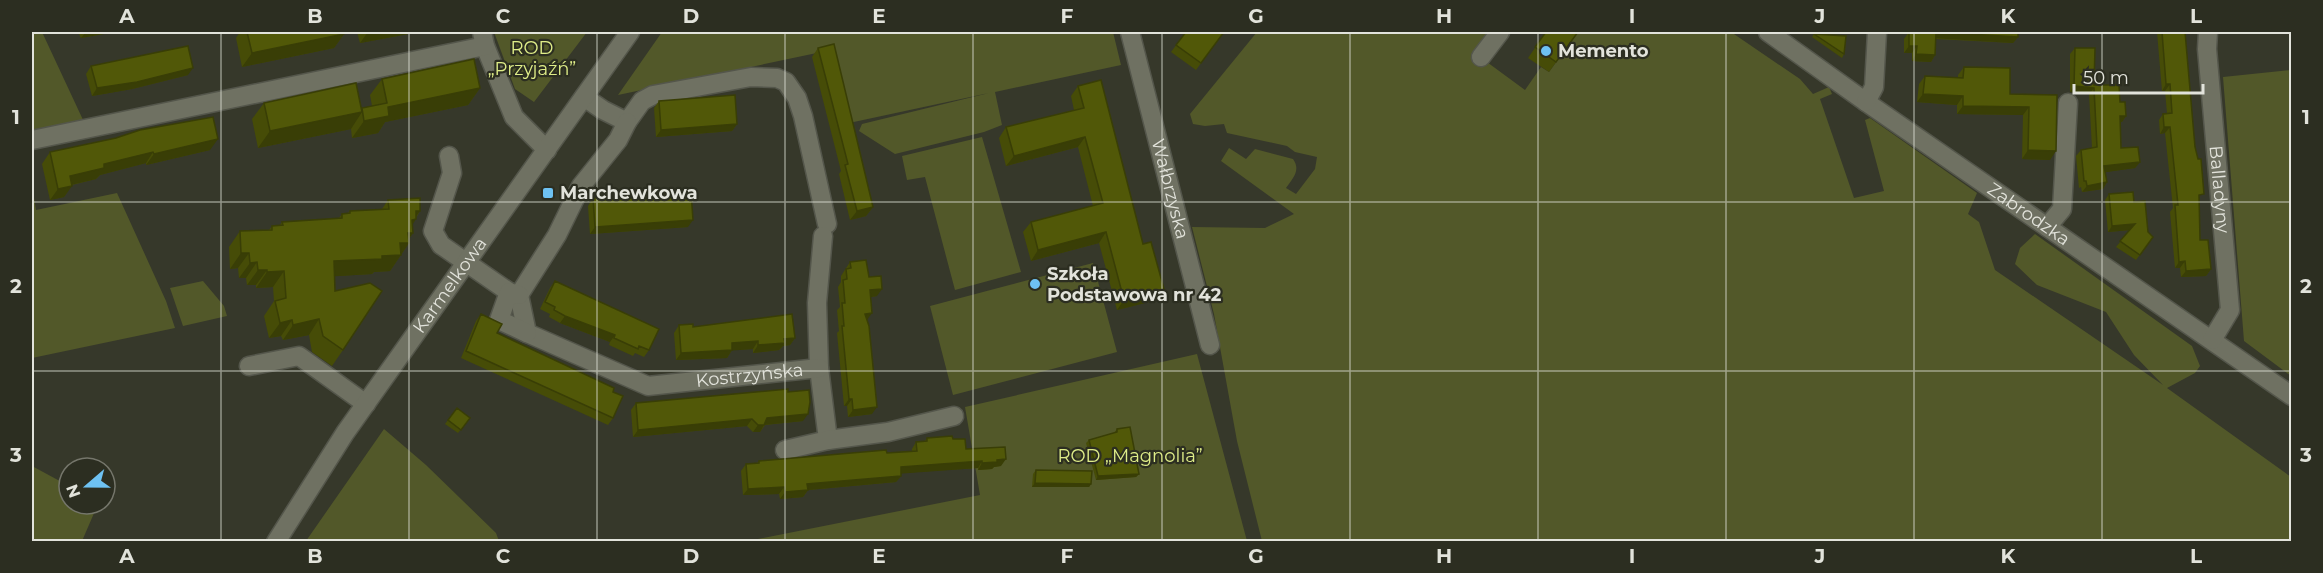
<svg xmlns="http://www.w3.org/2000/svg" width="2323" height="573" viewBox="0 0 2323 573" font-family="Montserrat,sans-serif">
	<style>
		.green { fill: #525829 }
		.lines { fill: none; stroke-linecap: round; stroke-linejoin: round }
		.minor-casing { stroke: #54564b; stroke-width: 21 }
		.minor { stroke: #6f7162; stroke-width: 18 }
		.wall { fill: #464c07 }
		.shaded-wall { fill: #393e06 }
		.building { fill: #515808; stroke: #393e06; stroke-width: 1.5 }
		.grid { fill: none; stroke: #e2e3db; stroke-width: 1.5; stroke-opacity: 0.55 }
		.poi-dot { fill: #6ec2f3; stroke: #2c2e21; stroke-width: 2 }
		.labels { text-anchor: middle; stroke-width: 4.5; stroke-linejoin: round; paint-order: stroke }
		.park-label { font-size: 18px; fill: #dfed88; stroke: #2c2e21 }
		.poi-label { font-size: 18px; font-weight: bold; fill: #e2e3db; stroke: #2c2e21; text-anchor: start }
		.street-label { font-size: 18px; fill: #e2e3db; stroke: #2c2e21 }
		.neatline { fill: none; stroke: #e2e3db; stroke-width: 2 }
		.grid-label { font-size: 20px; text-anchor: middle; font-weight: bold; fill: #e2e3db }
	</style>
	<rect width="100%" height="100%" fill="#36382a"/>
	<path class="green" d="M32 32H42L84 122 32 133Z
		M494 32H587L534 102 515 89Z
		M662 32H1113L1121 65 995 92 1002 125 984 132 895 154 859 131 862 124 989 93 849 123 831 50 618 95Z
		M1257 32H1488L1476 54 1525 90 1541 67 1549 72 1578 32H1731L1800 79 1813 94 1829 87 1832 94 1820 99 1854 198 1884 191 1865 120 1870 118 1977 193 1968 214 1979 222 1995 270 2163 385 2134 355 2106 312 2037 285 2015 264 2020 248 2035 234 2192 346 2200 366 2195 373 2167 388 2291 477V541H1262L1237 441 1214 314 1192 227 1265 228 1294 214 1221 161 1229 148 1246 159 1255 149 1293 159C1301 170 1293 178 1286 188L1296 194 1315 169 1317 157 1295 152 1287 146 1227 133 1224 124 1205 126 1193 124 1190 114Z
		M2291 70H2292L2291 376 2244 341 2223 77Z
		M982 137 1021 272 955 290 925 177 907 180 902 156Z
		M32 186 36 210 117 193 166 301 175 328 32 358Z
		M1093 263 1117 352 953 395 930 306Z
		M203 281 224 306 227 316 183 326 170 288Z
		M1197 354 1247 541 743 542 980 495 965 407Z
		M384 429 426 465 496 533 499 541H306Z
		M32 466 69 486V504H98L82 541H32Z"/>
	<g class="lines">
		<g class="minor-casing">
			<g id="minor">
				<path d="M482 32 485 46 514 117 547 150"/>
				<path id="s1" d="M1130 32 1210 345"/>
				<path id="s2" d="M1768 32 1866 102 2292 396"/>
				<path id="s3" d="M2208 32 2207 49 2230 310 2212 340"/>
				<path d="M1481 57 1500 32"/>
				<path d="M584 97 603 110 627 122 642 101 653 95 751 77 777 78 786 82 797 98 803 116 827 224"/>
				<path d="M1866 102 1874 87 1877 32"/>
				<path d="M32 140 485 46"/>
				<path d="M449 156 452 173 433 231 441 245 509 292"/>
				<path d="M2047 227 2062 209 2068 103"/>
				<path d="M823 236 817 303 819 368 828 440"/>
				<path id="s4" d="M519 295 527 333 648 386 819 368"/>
				<path d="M519 295 557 235 581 186 618 140 627 122"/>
				<path d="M519 295 509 292 499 320 527 333"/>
				<path d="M249 366 299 356 366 404"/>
				<path d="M785 450 828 440 888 432 954 416"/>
				<path id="s5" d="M276 542 345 433 630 32"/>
			</g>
		</g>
		<use href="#minor" class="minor"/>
	</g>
	<path class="wall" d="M78 32H115L81 38Z
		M240 32H344V34L334 48 242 67 236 38Z
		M357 32H419L360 43Z
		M1186 32H1224L1196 70 1171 52Z
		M1546 32H1578L1549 72 1528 58Z
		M1909 32H2018V37L2013 43 1936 39 1935 55 1931 62 1912 61V53H1904V39Z
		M2157 32H2185L2199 201 2200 240 2211 269 2206 276 2181 277 2180 268H2175L2170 212 2173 208 2165 133 2160 134 2159 120 2163 114 2167 113 2165 91H2162Z
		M1814 34 1844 54 1842 58 1812 37Z
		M818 48 873 207 866 216 850 220 839 174 841 171 812 57Z
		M2075 48 2094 85 2120 102 2126 116 2122 122H2120L2121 148 2140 162 2135 168 2105 172 2107 182 2103 189 2082 192 2081 187 2079 188 2076 156 2081 150 2092 148 2089 94 2070 92V54Z
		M91 66 188 75 132 89 92 96 86 74Z
		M1964 67 2010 94 2057 95 2050 160 2022 159 2023 115 1957 114V105L1917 102 1919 84 1925 76 1958 78V75Z
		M382 79 480 88 468 105 385 122 378 133 352 138 351 129 258 148 252 119 264 103 361 108 372 106 370 95Z
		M1078 86 1143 244 1164 289 1157 300 1117 310 1099 243 1031 261 1023 232 1031 222 1093 206 1078 147 1006 166 999 138 1006 127 1074 110 1071 96Z
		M659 101 737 124 732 131 656 137 654 108Z
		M210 150 146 165V163L100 175 96 179 72 185 64 197 50 200 42 164 50 152Z
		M2109 194 2134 202 2148 232 2153 237 2136 260 2116 247 2130 230 2108 232 2105 200Z
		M593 198 688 227 590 234 588 206Z
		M388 200 420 211 412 225 413 233 408 240 409 243 390 271 374 272 372 274 335 276V291L343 350 332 366 312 352 309 335 283 340 281 336 269 338 264 316 274 301 273 287 256 288V285H247L246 278H239L238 268 230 269 229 247 240 231 269 230 272 226 280 225 282 222 339 218 342 214 348 213 350 211 382 209Z
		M850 262 869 277 877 296 871 297 867 320 872 414 848 417 847 406H844L837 333 839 331 837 310 840 307 838 287 841 282V276Z
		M555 281 649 350 644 357 635 353 633 356 609 345 610 342 560 323 549 317 550 314 540 309 550 288Z
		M481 314 497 333 613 392V418L608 425 461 358 476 321Z
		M679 325 693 327 795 338 790 345 783 346 779 350 753 353V349L732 350 727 358 676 360 674 333Z
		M788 392 803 421 765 425 760 432H753L747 426 633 437 631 410 636 403Z
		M457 408 470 418 458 433 445 424Z
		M1117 429 1139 474 1136 477 1096 480 1086 443 1089 440 1114 433Z
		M927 438 953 439 966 449 1001 466 994 467 992 469 978 470V468L901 473V476L896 482 808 490 803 497 780 499 779 494 743 495 741 471 746 464 757 463 759 461 912 451V449L916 442 925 441Z
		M1036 470 1091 484 1089 487H1032L1033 474Z"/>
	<path class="shaded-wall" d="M86 32H115L81 38Z
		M368 32H419L360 43Z
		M1936 32 2018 37 2013 43 1932 38Z
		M344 34 334 48 242 67 252 53Z
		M1909 46H1917L1912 53H1904Z
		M1916 54 1935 55 1931 62 1912 61Z
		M193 68 188 75 132 89 92 96 97 88Z
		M2166 84H2170L2165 91H2162Z
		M2074 86 2094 88 2089 94 2070 92Z
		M480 88 468 105 385 122 378 133 352 138 364 121 388 107Z
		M1923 94 1963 96 1957 105 1917 102Z
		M1963 106 2029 107 2023 115 1957 114Z
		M362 112 351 129 258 148 270 131Z
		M2120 116H2126L2122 122H2115Z
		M737 124 732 131 656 137 661 130Z
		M2164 127H2170L2165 133 2160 134Z
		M1085 137 1078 147 1006 166 1014 156Z
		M218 139 210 150 146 165 154 154Z
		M2028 150 2056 151 2050 160 2022 159Z
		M153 152 146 163 100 175 96 179 62 187 70 176 104 164Z
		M2140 162 2135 168 2100 173 2104 166Z
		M2107 182 2103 189 2082 192 2087 186Z
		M72 186 64 197 50 200 58 189Z
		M873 207 866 216 850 220 857 211Z
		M416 211H420L414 219H416L406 235Z
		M693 220 688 227 590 234 595 227Z
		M2135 224 2131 230 2108 232 2112 226Z
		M1106 232 1099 243 1031 261 1038 250Z
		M408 233H413L406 243H409L390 271 374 272 372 274 323 277 334 261 382 256Z
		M241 253H249L238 268 230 269Z
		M2185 261 2180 268H2175L2179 262Z
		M257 262 246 278H239L250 263Z
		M2211 269 2206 276 2181 277 2186 271Z
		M258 270H267L256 285H247Z
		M284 271 273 287 256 288 267 272Z
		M882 289 877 296 865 298 870 290Z
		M1164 289 1157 300 1117 310 1124 300Z
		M872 313 867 320 865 314Z
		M565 316 615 335 610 342 560 323Z
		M319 319 309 335 283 340 293 325Z
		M292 320 281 336 269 338 280 323Z
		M795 338 790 345 783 346 779 350 753 353 758 345 784 339Z
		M758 341 753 349 726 351 732 343Z
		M732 350 727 358 676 360 681 353Z
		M849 399H852L847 406H844Z
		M877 407 872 414 848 417 853 410Z
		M808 414 803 421 763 425 767 418Z
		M752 419 747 426 633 437 638 430Z
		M758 425H764L760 432H753Z
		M1006 459 1001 466 994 467 992 469 978 470 982 463 997 460Z
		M982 461 978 468 896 474 901 467Z
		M1139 474 1136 477 1096 480 1098 476Z
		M901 476 896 482 808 490 803 497 780 499 785 492 807 484Z
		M1035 483 1091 484 1089 487H1032Z
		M784 487 779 494 743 495 748 489Z"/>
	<path class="building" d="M247 32H344V34L252 53Z
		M1186 32H1224L1201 63 1176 45Z
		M1546 32H1578L1556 62 1535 47Z
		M1909 32H2018V37L1936 32 1935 55 1916 54 1917 46H1909Z
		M2162 32H2185L2195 147 2198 159H2201L2204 194 2199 195 2200 240H2208L2211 269 2186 271 2185 261 2179 262 2175 205H2178L2170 127H2164L2163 114 2172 113 2170 84H2166Z
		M1814 34 1846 36 1844 54Z
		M834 44 873 207 857 211 845 165 848 164 818 48Z
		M188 46 193 68 137 82 97 88 91 66Z
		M2075 48H2095L2094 85H2119L2120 102H2125L2126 116H2120L2121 148 2138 147 2140 162 2104 166 2107 182 2087 186 2086 181H2084L2081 150 2097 147 2094 88 2074 86Z
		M474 59 480 88 388 107 389 116 364 121 362 108 387 103 382 79Z
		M1964 67 2010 68V94L2057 95 2056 151 2028 150 2029 107 1963 106V96L1923 94 1925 76 1963 78Z
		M1101 80 1143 244 1151 242 1164 289 1124 300 1106 232 1038 250 1031 222 1103 203 1085 137 1014 156 1006 127 1084 108 1078 86Z
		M356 83 362 112 270 131 264 103Z
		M735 95 737 124 661 130 659 101Z
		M213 117 218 139 154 154 153 152 104 164V168L70 176 72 186 58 189 50 152 116 138 140 130Z
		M691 192 693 220 595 227 593 198Z
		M2133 192 2134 202 2145 201 2148 232 2153 237 2140 255 2120 241 2135 224 2112 226 2109 194Z
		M420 198V211H416V219L412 220 413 233H408L409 243H400L401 255 382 256V259L334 261 335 291 370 283 382 291 343 350 323 336 319 319 293 325 292 320 280 323 275 301 286 298 284 271 267 272V270H258L257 262 250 263 249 253H241L240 231 272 230V226L283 225 282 222 342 218V214L350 213V211L389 209 388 200Z
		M866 260 869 277 881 276 882 289 870 290 872 313 865 314 869 326 877 407 853 410 852 399H849L842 326H844L842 303H845L843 280 847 279 846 269 851 268 850 262Z
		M555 281 659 329 649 350 639 346 638 349 614 338 615 335 565 316 554 310 555 307 545 302Z
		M481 314 502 324 497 333 614 388 613 392 623 396 613 418 466 351Z
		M792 314 795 338 784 339 785 343 758 345V341L732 343V350L681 353 679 325 693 324V327Z
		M788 389V392L809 390 810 402 808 414 767 418 764 425H758L752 419 638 430 636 403Z
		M457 408 470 418 461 430 448 420Z
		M1130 427 1139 474 1098 476 1089 440 1117 432V429Z
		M952 436 953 439H965L966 449 1005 447 1006 459 997 460V462L982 463V461L901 467V476L807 484 808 490 785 492 784 487 748 489 746 464 759 463V461L886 450 887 453 917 451 916 442 927 441V438Z
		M1036 470 1092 471 1091 484 1035 483Z"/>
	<path class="grid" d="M221 32V542M409 32V542M597 32V542M785 32V542M973 32V542M1162 32V542M1350 32V542M1538 32V542M1726 32V542M1914 32V542M2102 32V542M32 202H2292M32 371H2292"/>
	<g class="poi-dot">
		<circle cx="1546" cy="51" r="6"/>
		<rect x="542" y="187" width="12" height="12" rx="3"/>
		<circle cx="1035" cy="284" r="6"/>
	</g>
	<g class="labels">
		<g class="park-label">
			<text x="532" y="54">ROD<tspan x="532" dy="21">„Przyjaźń”</tspan></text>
			<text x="1130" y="462">ROD „Magnolia”</text>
		</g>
		<g class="poi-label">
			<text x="1558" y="57">Memento</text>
			<text x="560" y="199">Marchewkowa</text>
			<text x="1047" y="280">Szkoła<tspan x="1047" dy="21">Podstawowa nr 42</tspan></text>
		</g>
		<g class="street-label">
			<text dy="6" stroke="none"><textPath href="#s1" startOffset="162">Wałbrzyska</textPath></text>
			<text dy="6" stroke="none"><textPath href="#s3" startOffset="158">Balladyny</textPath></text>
			<text dy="6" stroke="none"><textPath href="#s2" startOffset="318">Zabrodzka</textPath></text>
			<text dy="6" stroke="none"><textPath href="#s5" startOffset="310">Karmelkowa</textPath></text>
			<text dy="6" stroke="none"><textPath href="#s4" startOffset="273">Kostrzyńska</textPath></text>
		</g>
	</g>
	<rect width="2323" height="573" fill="none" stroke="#2c2e21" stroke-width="66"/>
	<g transform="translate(87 486) rotate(250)"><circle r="28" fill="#2c2e21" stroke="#75766b" stroke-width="1.5"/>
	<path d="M0-4.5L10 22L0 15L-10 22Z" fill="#6ec2f3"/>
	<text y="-9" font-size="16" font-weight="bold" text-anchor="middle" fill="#e2e3db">N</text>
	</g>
	<path d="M2074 84v9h129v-9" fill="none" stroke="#e2e3db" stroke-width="3"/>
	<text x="2083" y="84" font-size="18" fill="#e2e3db" stroke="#2c2e21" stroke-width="4.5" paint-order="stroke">50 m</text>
	<rect x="33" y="33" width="2257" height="507" class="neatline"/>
	<g class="grid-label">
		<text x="127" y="23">A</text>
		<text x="315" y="23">B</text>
		<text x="503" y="23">C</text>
		<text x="691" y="23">D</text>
		<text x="879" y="23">E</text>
		<text x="1067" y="23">F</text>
		<text x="1256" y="23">G</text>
		<text x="1444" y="23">H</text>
		<text x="1632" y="23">I</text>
		<text x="1820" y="23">J</text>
		<text x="2008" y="23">K</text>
		<text x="2196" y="23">L</text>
		<text x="16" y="124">1</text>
		<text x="2306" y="124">1</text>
		<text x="16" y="293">2</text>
		<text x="2306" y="293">2</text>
		<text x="16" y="462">3</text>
		<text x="2306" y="462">3</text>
		<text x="127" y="563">A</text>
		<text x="315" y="563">B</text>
		<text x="503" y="563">C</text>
		<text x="691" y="563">D</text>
		<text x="879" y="563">E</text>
		<text x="1067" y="563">F</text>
		<text x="1256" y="563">G</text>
		<text x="1444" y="563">H</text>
		<text x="1632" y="563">I</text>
		<text x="1820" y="563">J</text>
		<text x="2008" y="563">K</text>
		<text x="2196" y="563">L</text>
	</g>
</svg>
